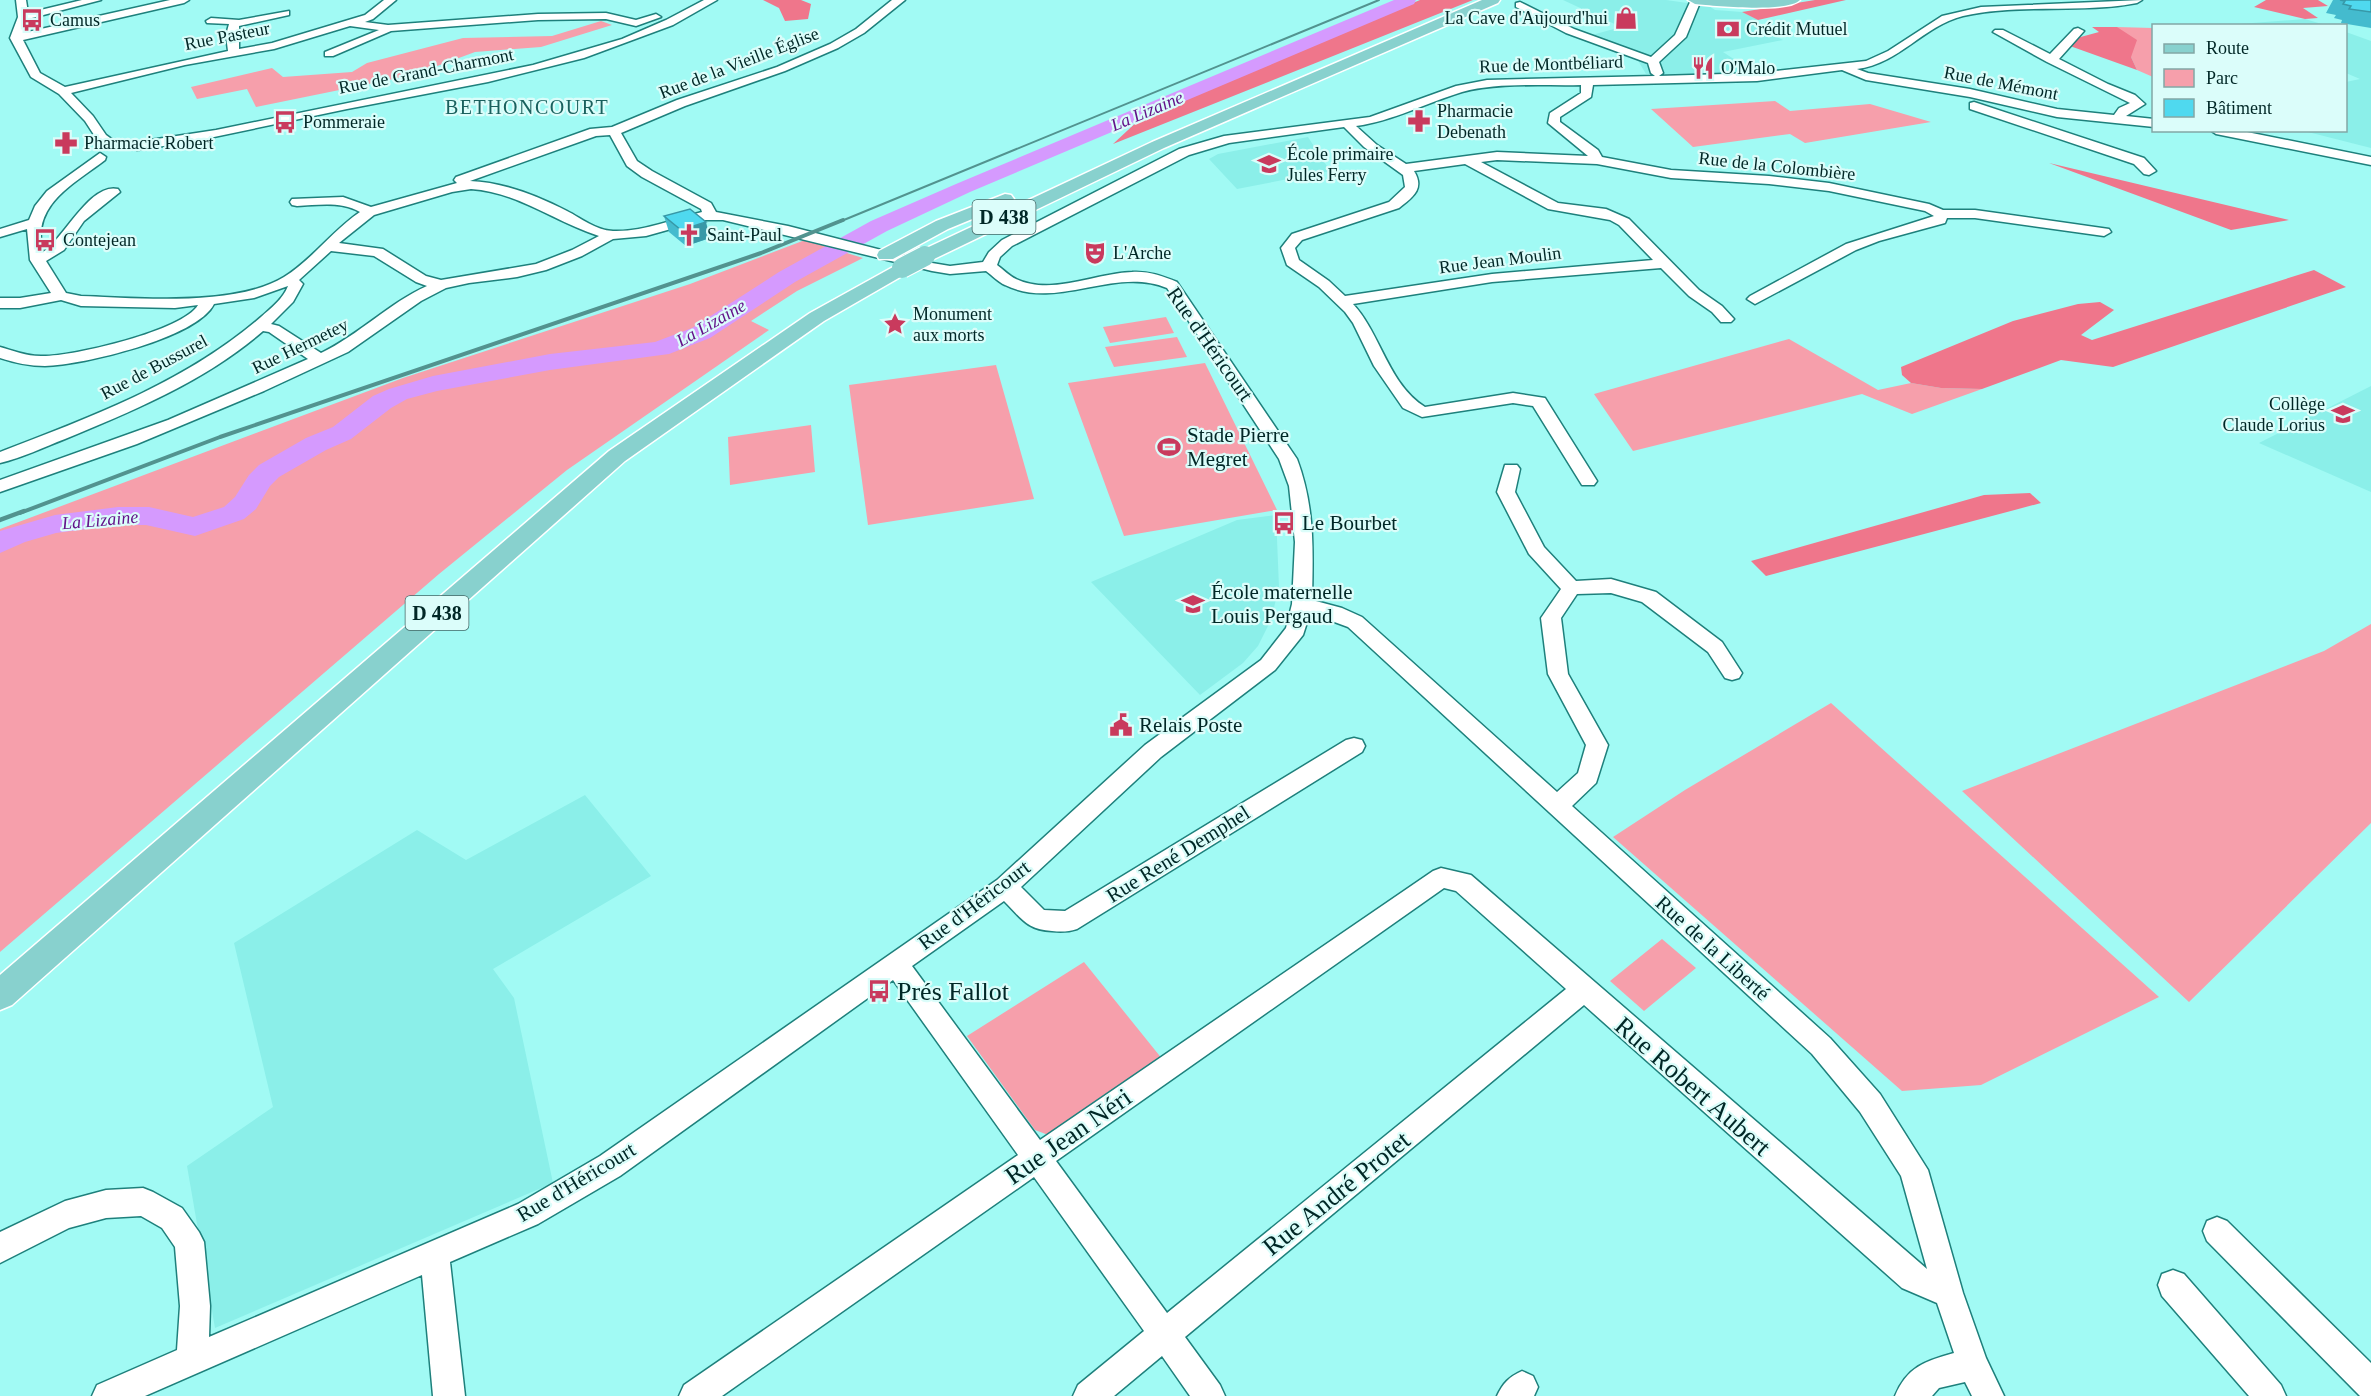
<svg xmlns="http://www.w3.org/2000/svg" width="2371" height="1396" viewBox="0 0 2371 1396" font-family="Georgia,serif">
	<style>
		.built { fill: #8befe9 }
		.green { fill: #f69fab }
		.forest { fill: #ef768b }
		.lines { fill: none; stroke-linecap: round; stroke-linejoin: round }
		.river { fill: #d59afe; fill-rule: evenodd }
		.minor-casing { stroke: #1e807c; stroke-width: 3 }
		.major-casing { stroke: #fff; stroke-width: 3 }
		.minor { fill: #fff; fill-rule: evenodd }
		.major { fill: #88d1ce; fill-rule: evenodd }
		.rail-far2 { stroke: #52938f; stroke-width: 2 }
		.rail-far1 { stroke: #52938f; stroke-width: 4 }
		.rail { stroke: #52938f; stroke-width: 4.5 }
		.major-bridge-casing { stroke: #fff; stroke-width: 22; stroke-linecap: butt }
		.major-bridge { stroke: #88d1ce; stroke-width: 20 }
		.wall { fill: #44bbce }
		.shaded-wall { fill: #3798a7 }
		.building { fill: #4fd9ef; stroke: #3798a7; stroke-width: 1.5 }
		.labels { text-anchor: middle; stroke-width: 4.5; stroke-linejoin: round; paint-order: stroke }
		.far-poi-label { font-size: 18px; fill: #002726; stroke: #dbfdfa; text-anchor: start }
		.far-street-label { font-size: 18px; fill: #002726; stroke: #dbfdfa }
		.far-water-label { font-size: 18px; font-style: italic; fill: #63138a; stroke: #dbfdfa }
		.far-quarter-label { font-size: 20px; letter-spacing: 1.5px; fill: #19615e; stroke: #dbfdfa }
		.shield { fill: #dbfdfa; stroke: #426766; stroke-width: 1.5 }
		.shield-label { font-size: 20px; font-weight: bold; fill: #002726 }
		.street-label { font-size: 21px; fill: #002726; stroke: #dbfdfa }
		.poi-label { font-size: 21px; fill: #002726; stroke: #dbfdfa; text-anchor: start }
		.near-poi-label { font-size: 26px; fill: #002726; stroke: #dbfdfa; text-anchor: start }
		.near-street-label { font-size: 26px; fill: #002726; stroke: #dbfdfa }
	</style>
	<rect width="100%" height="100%" fill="#a1faf4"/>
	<path class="built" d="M1563 0H1666L1709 6 1715 10 1742 12 1758 20 1749 23 1783 40 1723 52 1755 73 1702 77 1646 74 1637 59 1581 38 1621 27Z
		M2305 19 2325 25H2226Z
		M2346 32 2371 41V148L2304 131 2346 130V82L2360 79 2346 73Z
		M1308 137 1330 171 1237 189 1209 159 1218 154Z
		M2371 386V492L2259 443Z
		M1276 515 1279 587 1271 620 1258 646 1243 663 1200 695 1091 582 1237 520Z
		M585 795 651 876 493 969 514 998 553 1183 215 1328 187 1166 273 1107 234 943 417 830 466 860Z"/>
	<path class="green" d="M601 21 612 25 541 47 475 52 413 75 256 107 247 89 197 99 191 87 272 68 283 77 352 72 367 63 463 38 552 36Z
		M2117 27 2153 28V77L2137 70Z
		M1775 101 1790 111 1870 104 1931 122 1805 143 1790 134 1693 147 1651 109Z
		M805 240 863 258 797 291 751 321 769 330 567 470 439 574 0 952V529L403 378 690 284Z
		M1166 317 1174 333 1110 343 1103 327Z
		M1177 337 1187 357 1114 367 1105 347Z
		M1789 339 1878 390 1911 383 1941 388 1982 389 1912 414 1862 394 1633 451 1594 394Z
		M1205 363 1277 510 1124 536 1068 383Z
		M996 365 1034 499 868 525 849 385Z
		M811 425 815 472 730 485 728 437Z
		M2371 624V823L2189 1002 1962 791 2324 651Z
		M1831 703 2159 997 1981 1085 1902 1091 1613 837 1685 790Z
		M1662 939 1696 968 1644 1011 1610 981Z
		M1084 962 1163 1060 1051 1136 1035 1130 967 1036Z"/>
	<path class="forest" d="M763 0H801L811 4 808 19 785 21 779 8Z
		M1420 0H1473L1113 144 1142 117Z
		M1815 0H1846L1758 20 1742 12Z
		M2266 0H2318L2328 6 2303 8 2318 18 2305 19 2254 7Z
		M2092 27H2117L2137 40 2131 57 2137 70 2070 46 2077 38 2099 32Z
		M2049 163 2289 220 2231 230Z
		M2314 270 2346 287 2113 367 2061 360 1982 389 1941 388 1911 383 1902 375 1901 367 2013 321 2078 304 2100 302 2114 310 2081 335 2092 340Z
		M2030 493 2041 503 1766 576 1751 561 1984 495Z"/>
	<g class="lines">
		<path class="river" d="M1394 0H1416L1414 4 970 192 887 231 795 282 710 338 669 354 550 370 437 391 407 399 391 408 351 439 326 450 279 477 270 486 256 509 244 519 195 536 146 525H118L56 533 25 542 0 553V531L55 515 118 507H149L193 517 224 507 235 497 249 475 259 465 306 438 333 427 373 396 389 389 433 376 550 354 655 342 692 328 779 272 871 221 956 184Z"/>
		<g class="minor-casing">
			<path id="minor" d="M16 0H26L28 13 82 0H101L28 19 23 33 170 0H189L184 3 23 40 40 73 65 87 228 51 226 35 229 24 207 23 206 21 211 18 239 20 289 11V15L239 26V49L272 43 365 15 384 0H396L373 19 365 22 388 25 538 14 606 13 636 20 656 14 661 17 636 26 606 19 538 20 391 31 333 56H325V52L379 30 350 26 274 49 185 65 71 93 93 116 106 135 117 143 111 147 98 141 85 121 59 94 31 77 10 38 18 17Z
				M704 0H717L673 25 584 58 488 82 347 109 190 142 137 150 131 146 137 142 216 130 533 65 622 39 666 20Z
				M892 0H905L864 33 838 48 785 71 685 106 621 133 637 161 652 171 711 203 716 212 788 226 932 263 950 266 983 262 989 252 1002 240 1179 149 1224 136 1370 117 1456 86 1487 80 1655 76 1651 73 1648 63 1566 33 1516 7V3L1520 2 1574 29 1651 57 1675 35 1691 0H1701L1686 37 1659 62 1663 73 1659 76 1757 73 1866 61 1888 51 1942 16 1981 7 2142 0 2137 3C2080 14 2020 3 1963 16 1923 26 1899 64 1857 69L1868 73 1970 89 2057 109 2114 115 2119 108 2130 103 2047 62 1993 32 1995 30H2003L2050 54 2074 29 2078 28 2084 31 2059 59 2108 84 2135 95 2145 104 2126 116 2154 119V127L2057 117 1970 97 1866 80 1842 70 1757 81 1593 85 1591 97 1560 117V122L1598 150 1602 157 1671 170 1769 176 1829 183 1929 204 1943 210H1975L2109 229 2111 232 2104 236 1975 218H1947L1945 223 1879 241 1856 250 1755 304 1747 299 1750 296 1846 244 1934 216 1925 211 1829 191 1769 184 1671 178 1597 164 1497 160 1481 162 1558 203 1606 209 1629 219 1699 290 1722 306 1734 319 1731 322H1721L1712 312 1689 296 1661 268 1492 282 1353 304C1381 334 1388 384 1425 407L1513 393 1545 398 1597 481 1594 485H1582L1533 406 1513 403 1422 417 1403 408 1374 366 1353 323 1345 312 1319 287 1287 265 1281 248 1292 234 1389 202 1405 187 1403 175 1364 147 1344 127 1229 143 1189 155 1012 246 1000 257 997 265C1003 269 1009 276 1016 279 1052 296 1095 273 1132 272 1149 271 1162 276 1177 282L1297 459C1315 507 1313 550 1312 600L1342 608 1362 617 1557 792 1578 773 1586 745 1548 674 1541 618 1561 589 1529 554 1497 492 1505 465H1517L1520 469 1515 492 1544 547 1576 581 1611 579 1656 592 1722 642 1742 673 1739 678 1732 680 1725 678 1708 652 1642 602 1611 593 1577 594 1561 618 1568 674 1608 745 1596 783 1572 806 1830 1038 1880 1094 1928 1170 1963 1293 1986 1358 2004 1396H1972L1965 1382 1939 1388 1932 1396H1895C1907 1367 1925 1361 1954 1353L1937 1303 1902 1288 1584 1005 1185 1337 1220 1385 1225 1396H1190L1162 1356 1114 1396H1073L1078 1385 1144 1331 1034 1177 722 1396H679L684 1385 1018 1155 893 980 620 1176 538 1224 450 1262 465 1396H433L422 1275 145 1396H92L97 1385 177 1350 180 1306 175 1247 162 1228 141 1216 106 1218 69 1228 0 1263V1232L65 1201 106 1190 143 1188 153 1192 182 1208 199 1232 204 1242 210 1306 209 1337 518 1204 600 1156 997 880 1145 745 1261 660 1286 628 1292 604 1295 542 1289 486 1279 459 1167 288C1114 266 1057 311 1005 285 998 282 992 275 986 271L950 274 932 271 723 220H703L646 236 613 239 582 256 546 270 517 277 469 283 446 288 421 301 348 352 264 391 137 444 0 492V480L168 420 308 359 269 332 263 331C207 380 133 411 65 439 44 447 22 458 0 463V452C91 417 186 382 261 317 271 308 283 299 288 286L254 298 214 304C197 338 83 365 45 366 30 366 15 363 0 358V347C14 351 26 356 41 356 71 357 183 331 198 305L175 308 81 306 61 300 20 308H0V298H20L51 293 30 260 27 229 0 237V229L29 220 35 206 47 191 100 153 106 157 105 160C74 184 30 205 43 252 63 240 90 182 118 189L120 192 84 221 64 250 46 261 66 293 81 296C137 298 235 307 284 277 312 260 332 231 360 212 341 201 318 205 297 206L292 205 290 202 292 199 343 197 371 207 457 183 454 180 456 177 590 129 612 127 677 100 777 67 830 44 856 29ZM1581 85V93L1550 113 1548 123 1588 156 1497 152 1406 164 1377 145 1356 126C1393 121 1426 103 1462 92 1499 82 1543 86 1581 85ZM610 135 627 166 642 177 701 209 702 212C673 219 644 232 613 231 595 230 581 218 567 211 538 196 502 182 470 181L596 136ZM1465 164 1548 209 1610 220 1619 225 1653 260 1492 274 1345 296 1329 281 1299 260 1295 248 1302 240 1399 208C1413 197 1425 189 1414 171ZM471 189C518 192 555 222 599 236L572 250 536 264 441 280 426 276 383 249 339 243 374 215 452 192ZM331 251 374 256 416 282 427 286C389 303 359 335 321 353L279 326 271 324 293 302 303 284 299 280ZM1310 613 1348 627 1812 1054 1860 1112 1901 1176 1927 1269 1471 875 1441 868 1433 871 1040 1140 912 966 1004 901C1021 918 1027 930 1052 931 1061 932 1068 932 1077 929L1362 752 1365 746 1362 740 1354 738 1346 740 1065 911 1044 910 1021 887 1161 757 1275 670 1303 635ZM1444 888 1456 891 1566 989 1167 1313 1056 1161Z
				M1974 102 2144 158 2156 171 2149 175 2144 174 2134 164 1970 109V103Z
				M2210 130H2237L2371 157V165L2216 134Z
				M2217 1217 2227 1221 2371 1363V1396H2360L2207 1241 2203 1231 2207 1221Z
				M2173 1270 2184 1274 2281 1385 2286 1396H2249L2162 1296 2158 1285 2162 1274Z
				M1522 1371 1533 1376 1538 1387 1534 1396H1497C1503 1383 1509 1377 1522 1371Z"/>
		</g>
		<g class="major-casing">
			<path id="major" d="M1482 0H1500L1498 3 1164 148 932 260H918L916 256 918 252 1152 142Z
				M1688 0H1800C1787 13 1715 6 1695 4Z
				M1005 194 1011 195 1014 199 1011 203 948 229 893 259H879L877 255 879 251 936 221Z
				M902 262 909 264 911 268 909 272 824 321 625 461 12 1005 0 1010V975L609 451 810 313Z"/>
		</g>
		<use href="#minor" class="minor"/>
		<use href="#major" class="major"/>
		<path class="rail-far2" d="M839 222 1379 0"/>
		<path class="rail-far1" d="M20 513 220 437 761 253 843 220"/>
		<path class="rail" d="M0 520 24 511"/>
		<g class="major-bridge-casing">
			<path id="major-bridge" d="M902 268 925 256"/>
		</g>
		<use href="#major-bridge" class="major-bridge"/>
	</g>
	<path class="wall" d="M2333 0H2371V28L2341 23 2342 20 2334 18 2336 15 2326 13Z
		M664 216 710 238 686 246 669 232Z"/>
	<path class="shaded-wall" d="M706 222 710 238 686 246 681 230Z"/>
	<path class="building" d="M2340 0H2371V12L2349 9 2351 6 2343 4 2345 1Z
		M690 209 706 222 681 230 664 216Z"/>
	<defs>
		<g id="shop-bare" transform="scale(1.8)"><path d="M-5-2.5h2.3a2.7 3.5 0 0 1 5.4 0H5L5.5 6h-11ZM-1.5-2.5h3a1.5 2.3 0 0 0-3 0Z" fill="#c93a5d" stroke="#dbfdfa" stroke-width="2.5" paint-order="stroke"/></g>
		<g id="bus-bare" transform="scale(1.8)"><path d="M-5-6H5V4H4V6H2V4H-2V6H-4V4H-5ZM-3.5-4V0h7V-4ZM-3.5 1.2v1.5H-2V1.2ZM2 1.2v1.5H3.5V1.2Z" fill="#c93a5d" stroke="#dbfdfa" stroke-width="2.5" paint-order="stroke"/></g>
		<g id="bank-bare" transform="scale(1.8)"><path d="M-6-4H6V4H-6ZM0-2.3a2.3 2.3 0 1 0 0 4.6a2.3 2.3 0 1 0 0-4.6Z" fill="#c93a5d" stroke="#dbfdfa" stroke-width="2.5" paint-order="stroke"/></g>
		<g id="restaurant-bare" transform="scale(1.8)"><path d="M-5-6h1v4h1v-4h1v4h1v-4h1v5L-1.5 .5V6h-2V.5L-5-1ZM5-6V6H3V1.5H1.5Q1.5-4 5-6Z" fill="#c93a5d" stroke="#dbfdfa" stroke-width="2.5" paint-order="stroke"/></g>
		<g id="pharmacy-bare" transform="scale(1.8)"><path d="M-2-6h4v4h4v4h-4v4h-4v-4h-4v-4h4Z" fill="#c93a5d" stroke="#dbfdfa" stroke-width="2.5" paint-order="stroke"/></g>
		<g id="school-bare" transform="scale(1.8)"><path d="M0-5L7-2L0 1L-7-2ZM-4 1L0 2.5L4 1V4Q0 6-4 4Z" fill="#c93a5d" stroke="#dbfdfa" stroke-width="2.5" paint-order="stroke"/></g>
		<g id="church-bare" transform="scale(1.8)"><path d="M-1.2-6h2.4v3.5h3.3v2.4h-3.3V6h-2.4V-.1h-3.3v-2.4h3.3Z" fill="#c93a5d" stroke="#dbfdfa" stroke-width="2.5" paint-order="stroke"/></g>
		<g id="theatre-bare" transform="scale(1.8)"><path d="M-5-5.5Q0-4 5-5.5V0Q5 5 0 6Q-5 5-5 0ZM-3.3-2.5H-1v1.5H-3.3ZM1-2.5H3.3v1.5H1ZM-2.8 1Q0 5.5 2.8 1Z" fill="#c93a5d" stroke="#dbfdfa" stroke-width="2.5" paint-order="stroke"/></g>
		<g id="sight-bare" transform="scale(1.8)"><path d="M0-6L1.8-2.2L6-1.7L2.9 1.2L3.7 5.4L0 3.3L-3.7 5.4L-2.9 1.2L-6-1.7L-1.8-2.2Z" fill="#c93a5d" stroke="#dbfdfa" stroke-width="2.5" paint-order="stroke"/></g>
		<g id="stadium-bare" transform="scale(1.8)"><path d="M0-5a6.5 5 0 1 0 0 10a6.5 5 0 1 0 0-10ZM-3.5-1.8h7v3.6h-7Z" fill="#c93a5d" stroke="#dbfdfa" stroke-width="2.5" paint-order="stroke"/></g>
		<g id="civic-bare" transform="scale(1.8)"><path d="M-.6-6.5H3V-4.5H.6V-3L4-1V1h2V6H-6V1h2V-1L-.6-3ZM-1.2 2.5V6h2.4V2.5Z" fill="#c93a5d" stroke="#dbfdfa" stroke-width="2.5" paint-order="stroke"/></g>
	</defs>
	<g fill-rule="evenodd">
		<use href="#shop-bare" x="1626" y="18"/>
		<use href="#bus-bare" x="32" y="20"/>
		<use href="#bank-bare" x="1728" y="29"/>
		<use href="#restaurant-bare" x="1703" y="68"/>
		<use href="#pharmacy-bare" x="1419" y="121"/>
		<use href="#bus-bare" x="285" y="122"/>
		<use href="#pharmacy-bare" x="66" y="143"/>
		<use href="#school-bare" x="1269" y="164"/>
		<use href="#church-bare" x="689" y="235"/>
		<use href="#bus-bare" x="45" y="240"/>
		<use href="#theatre-bare" x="1095" y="253"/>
		<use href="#sight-bare" x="895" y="324"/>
		<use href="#school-bare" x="2343" y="414"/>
		<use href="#stadium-bare" x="1169" y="447"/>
		<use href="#bus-bare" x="1284" y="523"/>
		<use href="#school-bare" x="1193" y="604"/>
		<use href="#civic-bare" x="1121" y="725"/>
		<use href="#bus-bare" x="879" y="991"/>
	</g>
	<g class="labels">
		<g class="far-poi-label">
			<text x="1608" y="24" text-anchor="end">La Cave d'Aujourd'hui</text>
			<text x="50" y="26">Camus</text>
			<text x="1746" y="35">Crédit Mutuel</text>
			<text x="1721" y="74">O'Malo</text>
			<text x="1437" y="117">Pharmacie<tspan x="1437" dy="21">Debenath</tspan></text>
			<text x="303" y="128">Pommeraie</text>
			<text x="84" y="149">Pharmacie Robert</text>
			<text x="1287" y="160">École primaire<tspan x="1287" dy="21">Jules Ferry</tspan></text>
			<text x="707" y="241">Saint-Paul</text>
			<text x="63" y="246">Contejean</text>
			<text x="1113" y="259">L'Arche</text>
			<text x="913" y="320">Monument<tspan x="913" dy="21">aux morts</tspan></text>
			<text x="2325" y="410" text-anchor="end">Collège<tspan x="2325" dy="21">Claude Lorius</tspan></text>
		</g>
		<g class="far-street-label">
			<text transform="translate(227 36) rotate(-11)" y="6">Rue Pasteur</text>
			<text transform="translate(739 63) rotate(-21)" y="6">Rue de la Vieille Église</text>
			<text transform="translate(1551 64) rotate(-2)" y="6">Rue de Montbéliard</text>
			<text transform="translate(426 71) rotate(-11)" y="6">Rue de Grand-Charmont</text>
			<text transform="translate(2001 83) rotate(11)" y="6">Rue de Mémont</text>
			<text transform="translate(1777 166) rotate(6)" y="6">Rue de la Colombière</text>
			<text transform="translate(1500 260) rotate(-7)" y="6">Rue Jean Moulin</text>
			<text transform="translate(300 346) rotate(-26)" y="6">Rue Hermetey</text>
			<text transform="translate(154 367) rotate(-28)" y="6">Rue de Bussurel</text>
		</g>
		<g class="far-water-label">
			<text transform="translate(1147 111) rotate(-23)" y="6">La Lizaine</text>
			<text transform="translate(711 323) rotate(-30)" y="6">La Lizaine</text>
			<text transform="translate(100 520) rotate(-5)" y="6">La Lizaine</text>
		</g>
		<g class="far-quarter-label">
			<text x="527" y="114">BETHONCOURT</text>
		</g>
		<g class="shield">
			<rect x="972.5" y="200" width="63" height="34" rx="4.5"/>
			<rect x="405.5" y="596" width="63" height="34" rx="4.5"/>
		</g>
		<g class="shield-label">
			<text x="1004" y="224">D 438</text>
			<text x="437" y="620">D 438</text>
		</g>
		<g class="street-label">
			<text transform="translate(1210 344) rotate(55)" y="7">Rue d'Héricourt</text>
			<text transform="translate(1178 854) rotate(-32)" y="7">Rue René Demphel</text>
			<text transform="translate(974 905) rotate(-37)" y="7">Rue d'Héricourt</text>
			<text transform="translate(1713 948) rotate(42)" y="7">Rue de la Liberté</text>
			<text transform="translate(576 1182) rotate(-31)" y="7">Rue d'Héricourt</text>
		</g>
		<g class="poi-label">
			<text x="1187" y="442">Stade Pierre<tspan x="1187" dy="24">Megret</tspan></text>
			<text x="1302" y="530">Le Bourbet</text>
			<text x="1211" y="599">École maternelle<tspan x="1211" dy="24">Louis Pergaud</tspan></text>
			<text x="1139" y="732">Relais Poste</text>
		</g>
		<g class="near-poi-label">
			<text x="897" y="1000">Prés Fallot</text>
		</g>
		<g class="near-street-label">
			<text transform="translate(1693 1086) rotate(41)" y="9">Rue Robert Aubert</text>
			<text transform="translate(1068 1136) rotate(-35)" y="9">Rue Jean Néri</text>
			<text transform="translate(1336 1193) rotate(-39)" y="9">Rue André Protet</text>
		</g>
	</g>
	<rect x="2152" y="24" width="195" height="108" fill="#dbfdfa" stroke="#83a7a5" stroke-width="1.5"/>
	<rect x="2164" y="44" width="30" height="9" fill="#88d1ce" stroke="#83a7a5" stroke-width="1.5"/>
	<text x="2206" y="54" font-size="18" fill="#002726">Route</text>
	<rect x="2164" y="69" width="30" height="18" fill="#f69fab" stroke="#83a7a5" stroke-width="1.5"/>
	<text x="2206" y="84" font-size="18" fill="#002726">Parc</text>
	<rect x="2164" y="99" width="30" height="18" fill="#4fd9ef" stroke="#83a7a5" stroke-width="1.5"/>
	<text x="2206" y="114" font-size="18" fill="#002726">Bâtiment</text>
</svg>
